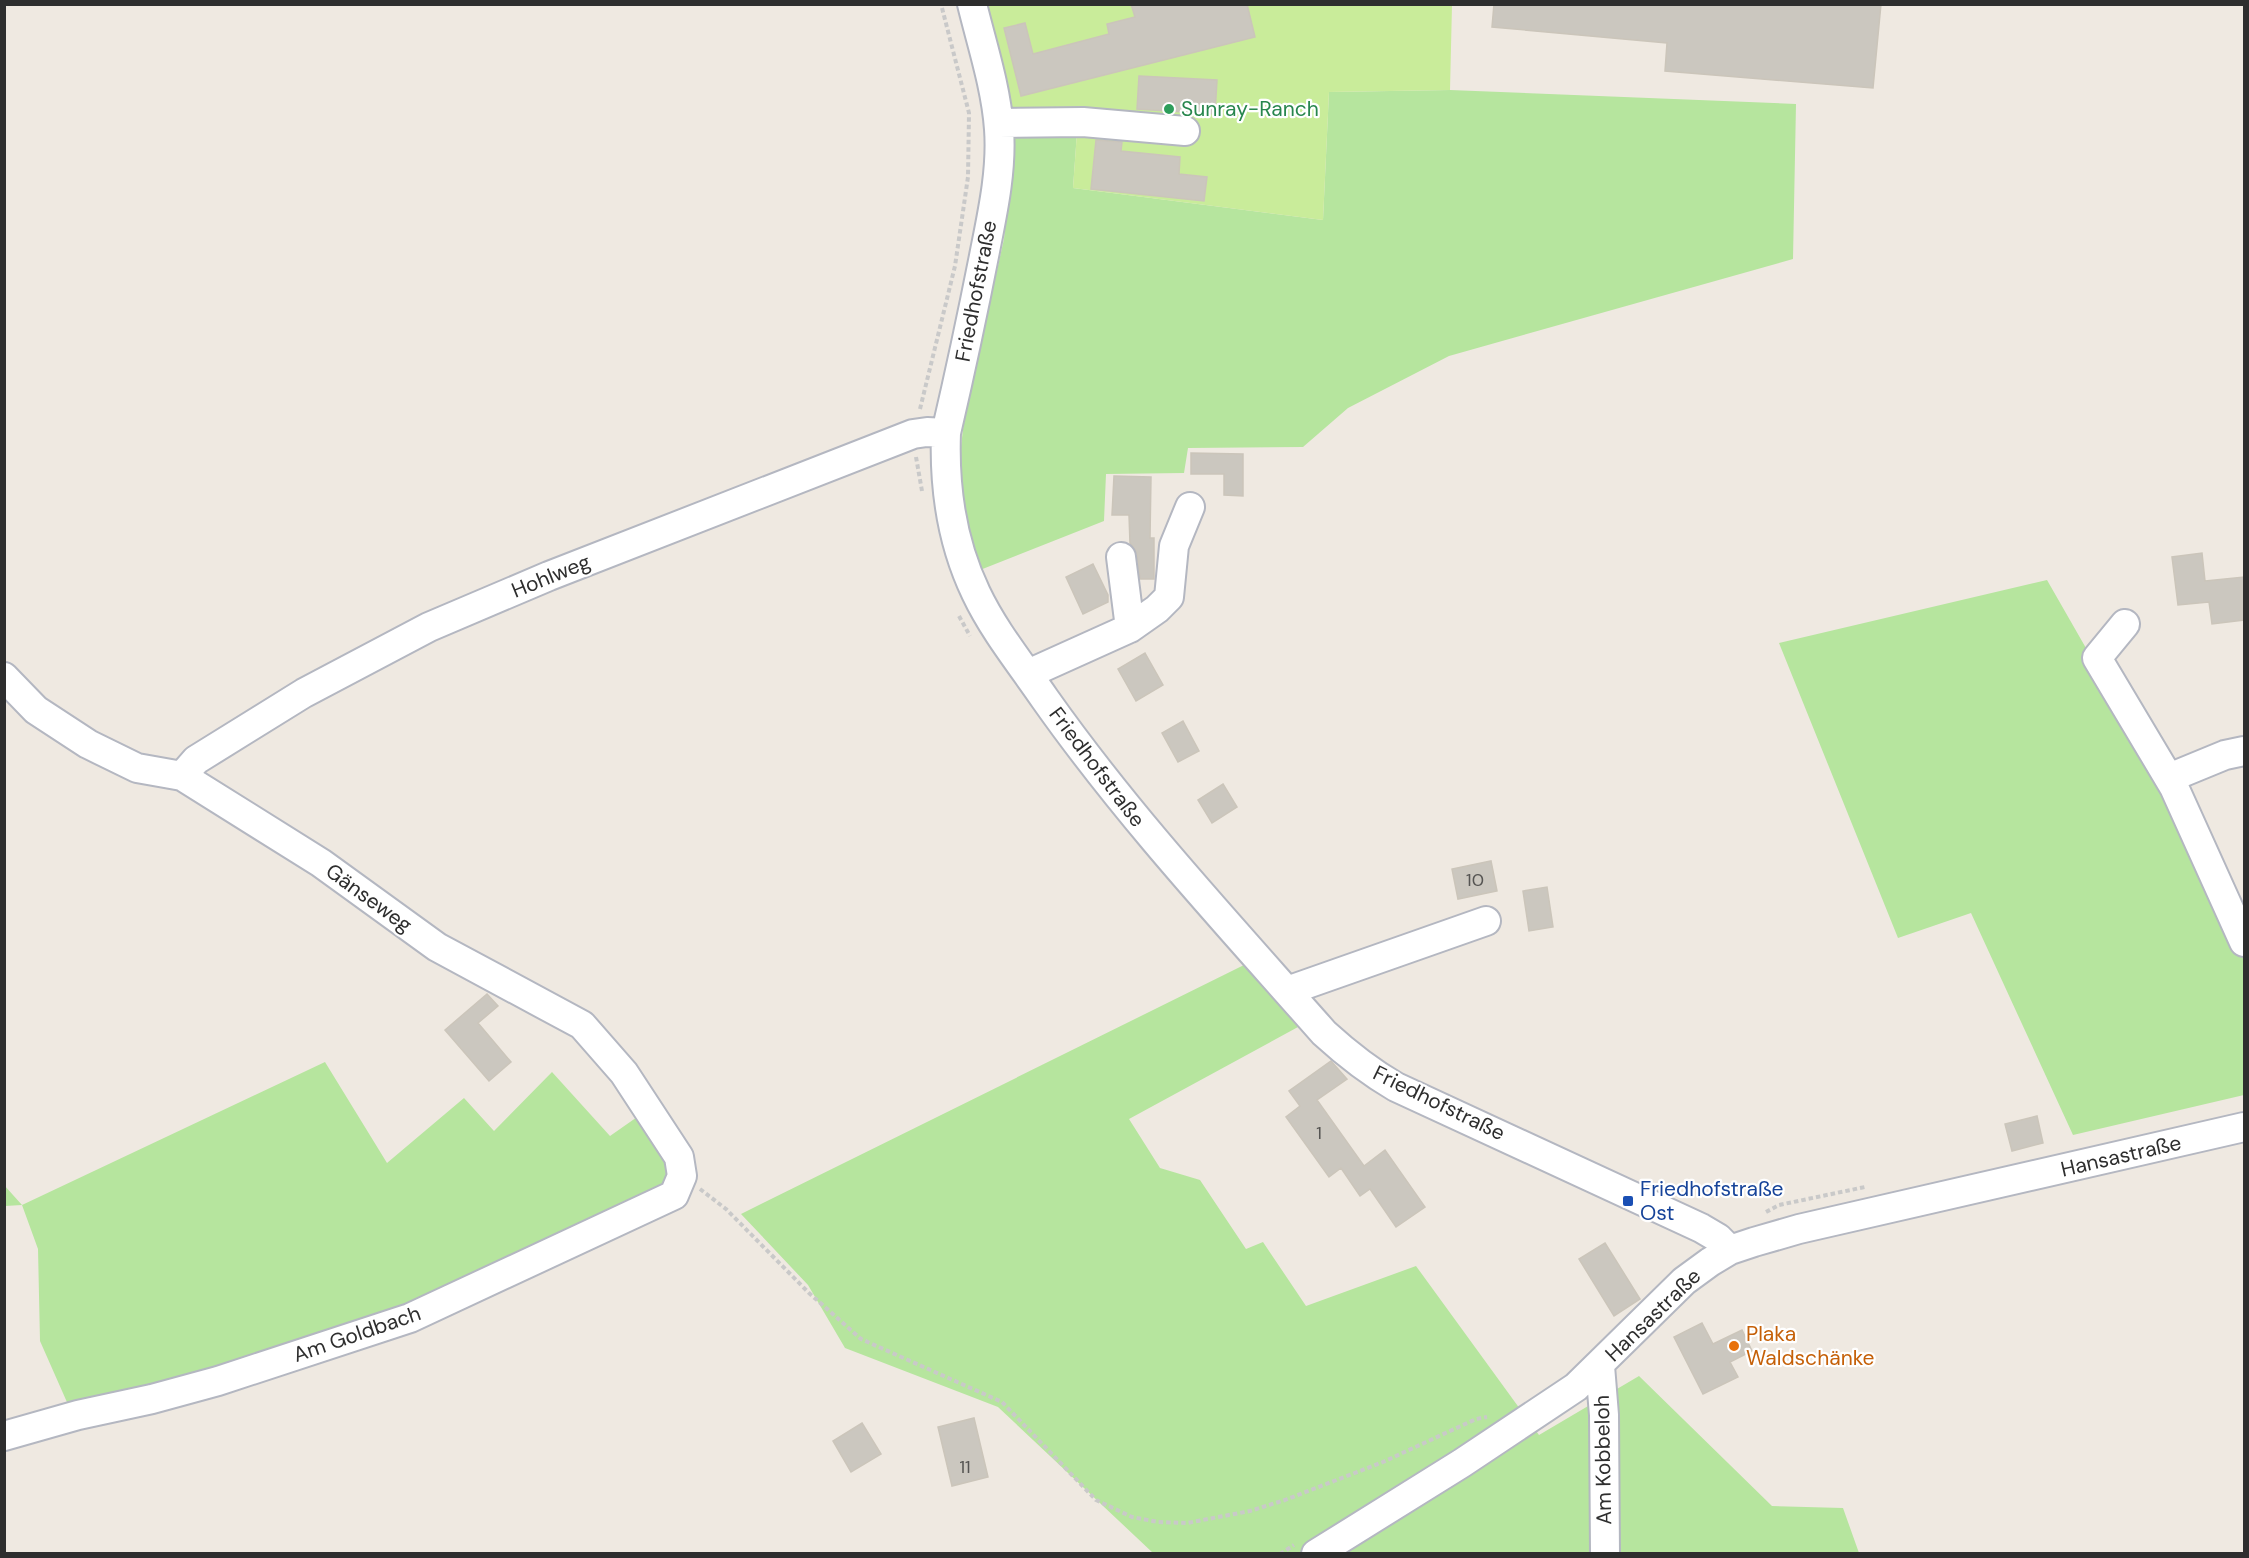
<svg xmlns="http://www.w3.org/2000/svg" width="2249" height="1558" viewBox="0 0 2249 1558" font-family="'DM Sans',sans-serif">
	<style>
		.green { fill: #b6e59e }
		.pitch { fill: #c9ec9a }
		.building { fill: #cbc7bf; stroke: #cbc5ba; stroke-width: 1.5 }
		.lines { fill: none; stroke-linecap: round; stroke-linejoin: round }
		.minor-casing { stroke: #b4b7c1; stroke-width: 32 }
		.path { stroke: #c9c9c9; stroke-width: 4; stroke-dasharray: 4.5 3; stroke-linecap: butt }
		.minor { stroke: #fff; stroke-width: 28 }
		.leisure-dot { fill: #2e9e5b; stroke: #fff; stroke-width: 2 }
		.transit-dot { fill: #1a4fb4; stroke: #fff; stroke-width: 2 }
		.food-dot { fill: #e8710a; stroke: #fff; stroke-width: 2 }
		.labels { text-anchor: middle; stroke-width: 4.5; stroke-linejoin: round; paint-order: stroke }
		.number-label { font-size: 18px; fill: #555452 }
		.leisure-label { font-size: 21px; fill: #27864d; stroke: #fff; text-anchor: start }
		.street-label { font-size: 21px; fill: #2e2e2e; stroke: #fff }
		.transit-label { font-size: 21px; fill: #164399; stroke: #fff; text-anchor: start }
		.food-label { font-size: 21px; fill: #c56008; stroke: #fff; text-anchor: start }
	</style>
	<rect width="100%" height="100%" fill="#efe9e1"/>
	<path class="green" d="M1450 90 1796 104 1793 259 1449 356 1348 408 1303 447 1188 448 1184 473 1106 474 1104 521 980 570 966 529 959 464 965 412 1004 239 1014 126 1077 132 1073 188 1323 220 1329 92Z
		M2047 580 2169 793 2244 959V1095L2073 1135 1971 913 1898 938 1779 643Z
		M1244 965 1298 1027 1129 1119 1160 1168 1200 1180 1246 1249 1263 1242 1306 1306 1416 1266 1539 1435 1639 1376 1772 1506 1843 1508 1859 1553H1153L998 1407 845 1348 808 1285 741 1214Z
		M325 1062 387 1163 464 1098 494 1131 552 1072 610 1136 640 1115 672 1163 666 1185 355 1329 70 1409 40 1341 38 1249 22 1205 5 1206 4 1185 22 1205Z"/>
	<path class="pitch" d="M984 5H1452L1450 90 1329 92 1323 220 1073 188 1077 132 1014 126Z"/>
	<path class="building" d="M1131 4H1247L1255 37 1021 96 1004 28 1025 23 1033 54 1109 34 1107 24 1135 17Z
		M1494 4H1881L1873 88 1665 71 1667 43 1492 27Z
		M1139 76 1217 80 1215 114 1137 109Z
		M1096 140 1122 142 1121 151 1180 157 1179 174 1207 177 1204 201 1091 189Z
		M1191 453 1243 454V496L1224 495V474H1191Z
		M1114 476 1151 477 1150 538H1154V579H1140L1137 554 1134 548 1130 543 1129 515H1112Z
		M2202 553 2205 581 2244 577V620L2212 624 2209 602 2178 605 2172 557Z
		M1093 564 1108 595V602L1083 614 1066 577Z
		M1145 653 1163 685 1136 701 1118 669Z
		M1183 721 1199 751 1178 762 1162 733Z
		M1223 784 1237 807 1212 823 1198 800Z
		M1491 861 1497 891 1458 899 1452 869Z
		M1547 887 1553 927 1529 931 1523 891Z
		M487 994 498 1006 478 1023 511 1062 489 1081 445 1030Z
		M1331 1061 1347 1079 1317 1100 1364 1166 1385 1150 1425 1207 1396 1227 1370 1189 1360 1196 1341 1168 1329 1177 1286 1117 1300 1106 1289 1091Z
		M2037 1116 2043 1143 2012 1151 2005 1124Z
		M1605 1243 1640 1299 1614 1316 1579 1259Z
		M1702 1323 1713 1344 1742 1330 1752 1351 1730 1362 1738 1377 1703 1394 1674 1337Z
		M974 1418 988 1477 952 1486 938 1427Z
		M862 1423 881 1454 851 1472 833 1441Z"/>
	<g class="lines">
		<g class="minor-casing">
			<path id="minor" d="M972 4C982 45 996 87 999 129 1002 169 993 211 985 251 973 312 960 373 946 433 944 487 952 543 976 593 994 631 1021 664 1045 699 1129 818 1228 924 1324 1033 1347 1054 1370 1072 1396 1087L1701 1228 1718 1238 1730 1250
				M999 123 1083 122 1185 131
				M1121 557 1130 628
				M2125 624 2097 658 2174 787 2244 942
				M1028 674 1130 628 1157 609 1169 597 1174 546 1190 507
				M4 677 36 710 88 744 137 768 182 776 321 863 437 947 582 1025 624 1073 679 1157 682 1176 674 1195 410 1318 218 1381 152 1399 78 1415 4 1436
				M182 776 196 760 304 693 429 627 549 576 913 434 927 432 946 433
				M2169 778 2225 755 2244 751
				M1287 991 1486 921
				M1600 1366 1604 1415 1605 1554
				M1316 1554 1462 1463 1576 1387 1684 1281 1710 1262 1730 1250 1754 1242 1799 1229 2244 1127"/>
		</g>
		<path class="path" d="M920 409 955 266 968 177 969 113 941 4
			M916 457 922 491
			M959 616 970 636
			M700 1189 726 1209 809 1293 861 1339 1002 1402 1096 1500 1132 1517 1158 1522 1187 1523 1250 1511 1285 1500 1383 1462 1476 1419 1487 1417
			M1766 1212 1779 1205 1865 1187
			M1280 1554 1294 1545"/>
		<use href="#minor" class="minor"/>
	</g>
	<circle class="leisure-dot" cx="1169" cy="109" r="6"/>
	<rect class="transit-dot" x="1622" y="1195" width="12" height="12" rx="3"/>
	<circle class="food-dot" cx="1734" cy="1346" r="6"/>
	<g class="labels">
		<g class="number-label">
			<text x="1475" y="886">10</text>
			<text x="1319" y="1139">1</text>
			<text x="965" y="1473">11</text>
		</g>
		<g class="leisure-label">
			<text x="1181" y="116">Sunray-Ranch</text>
		</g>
		<g class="street-label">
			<text transform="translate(976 291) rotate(-79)" y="7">Friedhofstraße</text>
			<text transform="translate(551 576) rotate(-22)" y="7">Hohlweg</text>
			<text transform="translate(1097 767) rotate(53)" y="7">Friedhofstraße</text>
			<text transform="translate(369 898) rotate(36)" y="7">Gänseweg</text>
			<text transform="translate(1439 1103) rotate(26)" y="7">Friedhofstraße</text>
			<text transform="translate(2121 1156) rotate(-13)" y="7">Hansastraße</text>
			<text transform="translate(1653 1315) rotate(-44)" y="7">Hansastraße</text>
			<text transform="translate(357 1334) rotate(-19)" y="7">Am Goldbach</text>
			<text transform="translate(1603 1460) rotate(-91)" y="7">Am Kobbeloh</text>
		</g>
		<g class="transit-label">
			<text x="1640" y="1196">Friedhofstraße<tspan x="1640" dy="24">Ost</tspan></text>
		</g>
		<g class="food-label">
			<text x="1746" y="1341">Plaka<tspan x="1746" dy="24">Waldschänke</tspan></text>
		</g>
	</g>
	<rect width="2249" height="1558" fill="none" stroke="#2e2e2e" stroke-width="12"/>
</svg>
